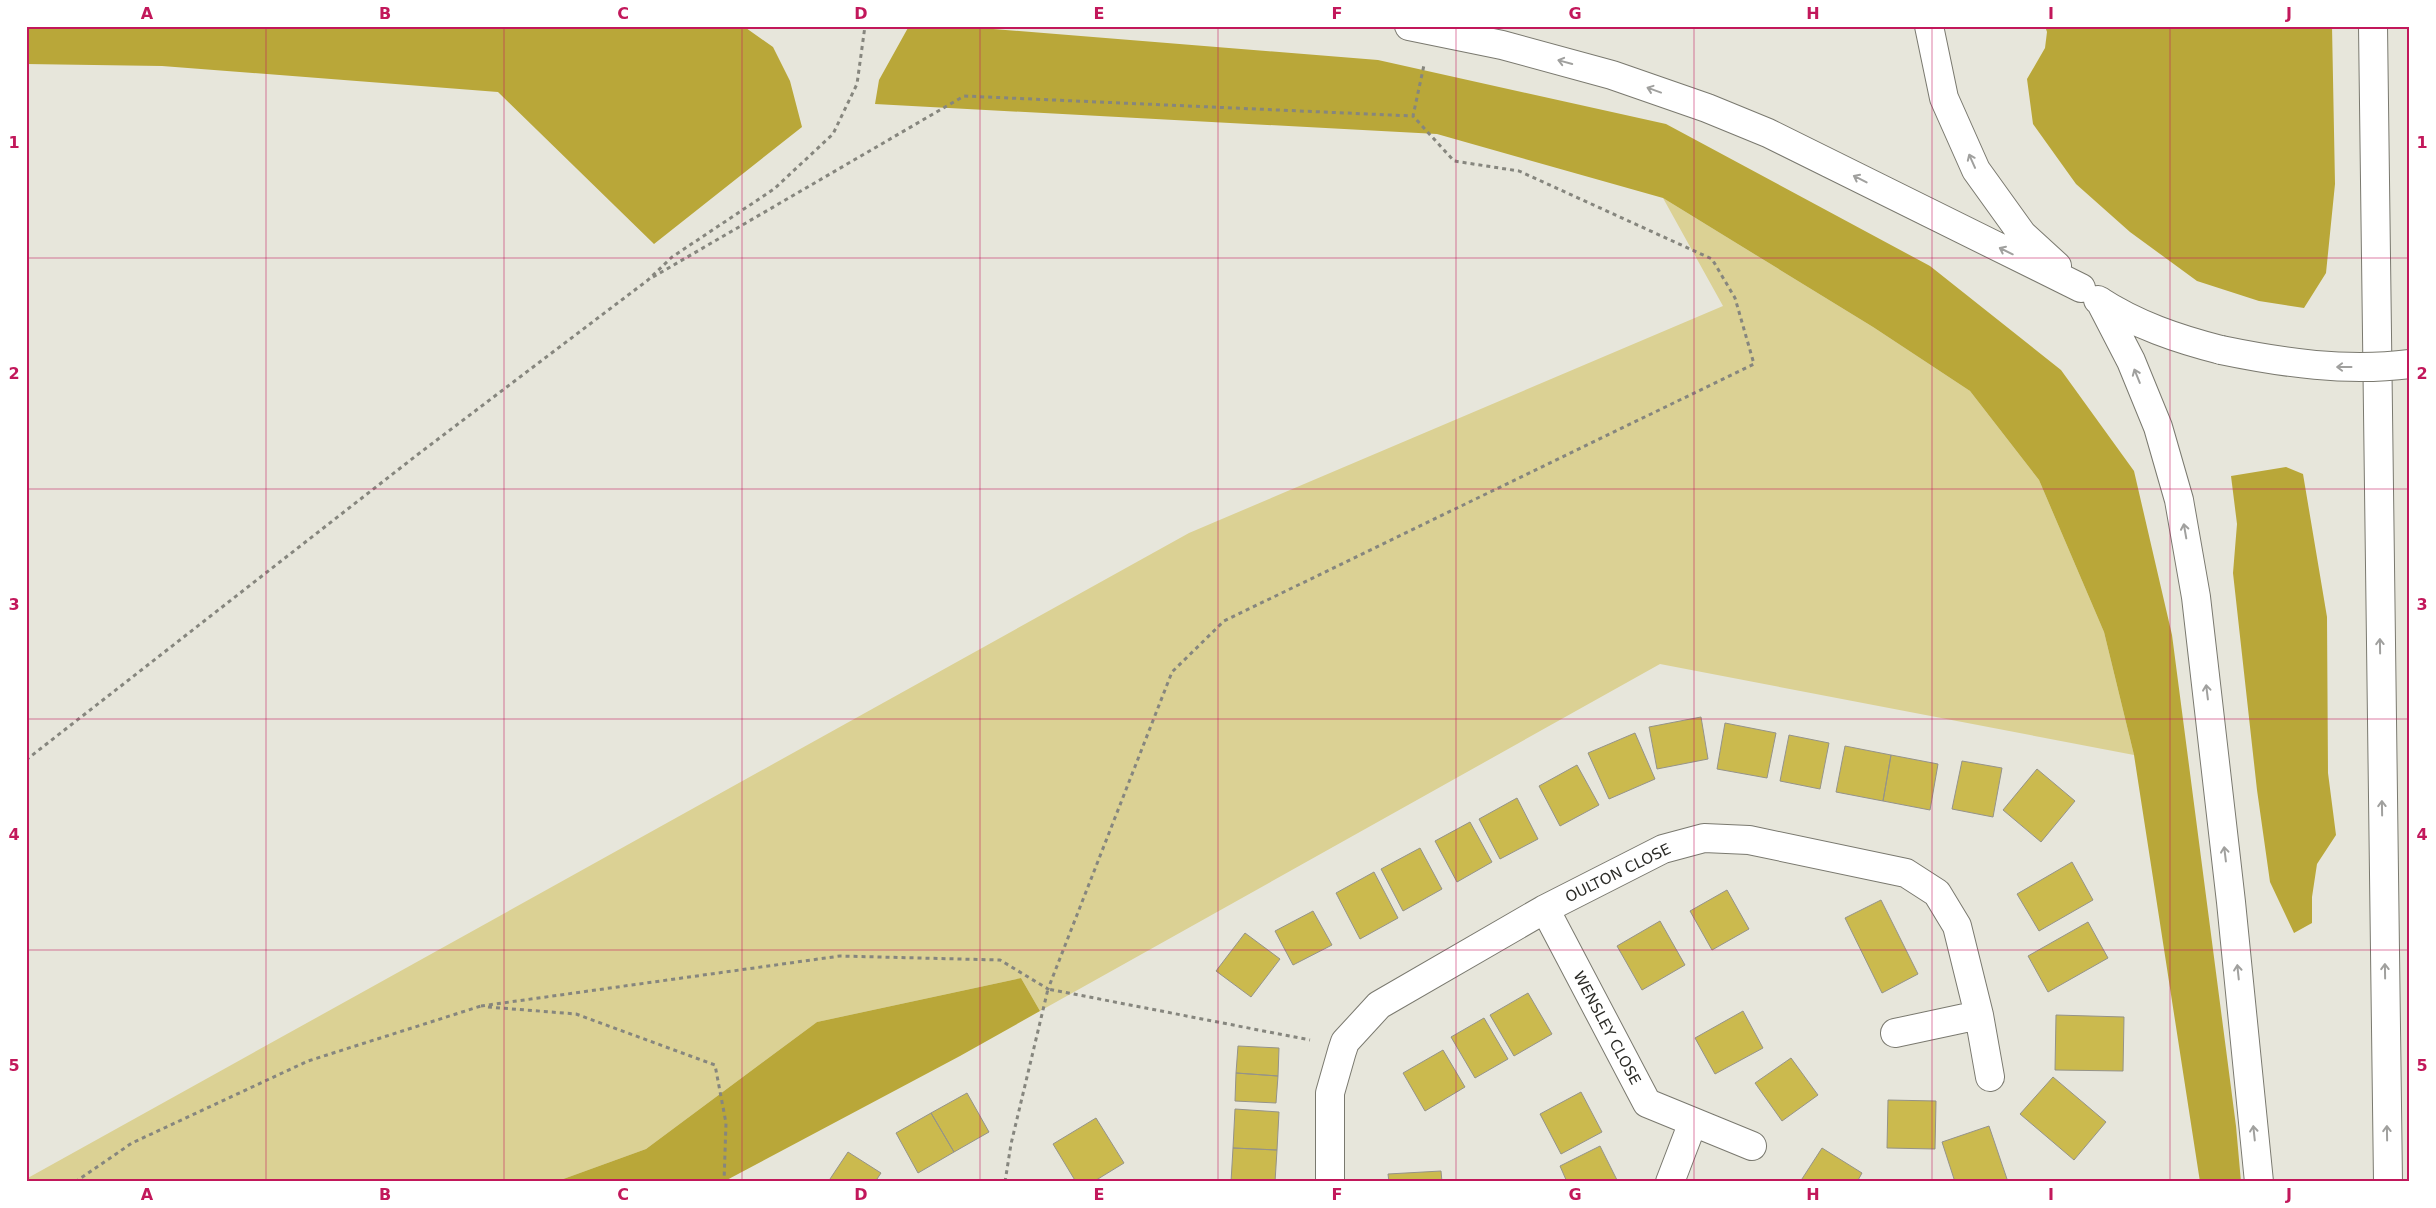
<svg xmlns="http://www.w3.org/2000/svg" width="2436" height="1208" viewBox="0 0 2436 1208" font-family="'DejaVu Sans',sans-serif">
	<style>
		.green { fill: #dbd194 }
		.forest { fill: #b9a739 }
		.building { fill: #cbba4e; stroke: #959389 }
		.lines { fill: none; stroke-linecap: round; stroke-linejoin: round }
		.minor-casing { stroke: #7a796f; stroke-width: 30 }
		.trunk-casing { stroke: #7a796f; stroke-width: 30 }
		.path { stroke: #86867e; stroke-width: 3; stroke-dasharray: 4 4; stroke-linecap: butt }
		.minor { stroke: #fff; stroke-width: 28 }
		.trunk { stroke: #fff; stroke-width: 28 }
		.trunk-bridge-casing { stroke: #7a796f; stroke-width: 30; stroke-linecap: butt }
		.trunk-bridge { stroke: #fff; stroke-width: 28 }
		.oneway { stroke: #a0a09e }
		.grid { fill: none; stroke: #c2185b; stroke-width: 1; stroke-opacity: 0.55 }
		.labels { text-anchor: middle; stroke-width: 5; stroke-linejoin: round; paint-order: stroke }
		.street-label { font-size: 15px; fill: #2b2b27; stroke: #fff }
		.neatline { fill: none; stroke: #c2185b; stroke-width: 2 }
		.grid-label { font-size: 16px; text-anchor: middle; font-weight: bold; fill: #c2185b }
	</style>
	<rect width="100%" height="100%" fill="#e7e6db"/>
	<path class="green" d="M1663 198 1873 327 1970 391 2039 480 2104 632 2134 755 1660 664 1040 1011 1021 978 817 1022 646 1149 555 1182H26V1179L1189 533 1723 306Z"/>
	<path class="forest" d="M26 26 746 28 773 47 790 81 802 127 654 244 498 92 162 66 26 64Z
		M909 26H956L1378 60 1666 124 1930 266 2061 370 2134 471 2172 635 2236 1126 2241 1182H2200L2134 755 2104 632 2039 480 1970 391 1873 327 1663 198 1437 134 875 104 879 80Z
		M2045 26H2332L2335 184 2326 273 2304 308 2259 301 2197 281 2130 232 2076 184 2033 124 2027 79 2045 48 2047 32Z
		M2286 467 2303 474 2327 617 2328 773 2336 835 2317 864 2312 897V923L2294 933 2270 882 2257 790 2233 573 2237 524 2231 476Z
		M1021 978 1040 1011 960 1056 723 1182H555L646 1149 817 1022Z"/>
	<path class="building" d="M1701 717 1708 759 1657 769 1649 727Z
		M1725 723 1776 733 1767 778 1717 769Z
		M1635 733 1655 779 1609 799 1588 753Z
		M1789 735 1829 743 1820 789 1780 781Z
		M1845 746 1891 755 1883 801 1836 792Z
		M1891 755 1938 764 1930 810 1883 801Z
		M1962 761 2002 768 1993 817 1952 809Z
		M1577 765 1599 805 1560 826 1539 786Z
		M2037 769 2075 801 2041 842 2003 810Z
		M1517 798 1538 839 1500 859 1479 819Z
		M1470 822 1492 862 1457 882 1435 841Z
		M1420 848 1442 889 1403 911 1381 869Z
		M2072 862 2093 900 2039 931 2017 894Z
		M1374 872 1398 918 1360 939 1336 893Z
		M1727 890 1749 929 1712 950 1690 911Z
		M1881 900 1918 974 1882 993 1845 918Z
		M1313 911 1332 945 1293 965 1275 931Z
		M1660 921 1685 965 1642 990 1617 946Z
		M2088 922 2108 958 2048 992 2028 956Z
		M1245 933 1280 959 1251 997 1216 971Z
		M1528 993 1552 1034 1514 1056 1490 1015Z
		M1743 1011 1763 1048 1715 1074 1695 1038Z
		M2056 1015 2124 1017 2123 1071 2055 1070Z
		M1484 1018 1508 1059 1475 1078 1451 1037Z
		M1238 1046 1279 1048 1278 1076 1236 1073Z
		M1443 1050 1465 1087 1425 1111 1403 1073Z
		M1791 1058 1818 1095 1782 1121 1755 1083Z
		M1236 1073 1278 1076 1276 1103 1235 1101Z
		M2053 1077 2106 1122 2074 1160 2020 1114Z
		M1581 1092 1602 1132 1561 1154 1540 1114Z
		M967 1093 989 1132 954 1152 931 1113Z
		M1888 1100 1936 1101 1935 1149 1887 1148Z
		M1235 1109 1279 1112 1277 1150 1233 1148Z
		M931 1113 954 1152 918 1173 896 1133Z
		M1096 1118 1124 1163 1093 1182H1076L1053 1144Z
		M1989 1126 2008 1182H1955L1942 1142Z
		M1600 1146 1618 1182H1567L1560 1166Z
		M1233 1148 1277 1150 1275 1182H1231Z
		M1822 1148 1862 1173 1857 1182H1800Z
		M848 1152 881 1173 875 1182H828Z
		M1441 1171 1442 1182H1389L1388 1174Z"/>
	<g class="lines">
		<g class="minor-casing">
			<path id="minor" d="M1545 909 1647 1103 1752 1146
				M1895 1033 1979 1015
				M1330 1182V1093L1342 1051 1345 1042 1379 1005 1545 909 1663 849 1704 838 1749 840 1906 873 1937 893 1957 926 1979 1015 1990 1077
				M1670 1182 1693 1122"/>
		</g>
		<g class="trunk-casing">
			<path id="trunk" d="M1409 26 1502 45 1612 75 1707 108 1768 133 2081 288
				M1929 26 1944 98 1976 170 2022 234 2057 266
				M2373 26 2388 1182
				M2098 300C2136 325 2178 339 2221 350
				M2100 301 2131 361 2158 427 2179 500 2196 597 2231 902 2259 1182"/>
		</g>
		<path class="path" d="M653 277 964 96 1413 116 1424 65
			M26 760 417 455 648 280 672 257 774 189 833 134 857 84 865 26
			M481 1006 840 956 1000 960 1048 989 1172 672 1224 621 1754 364 1735 298 1712 259 1519 171 1454 161 1413 116
			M488 1007 576 1014 715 1065 726 1123 724 1182
			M75 1182 132 1143 308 1061 481 1006
			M1005 1182 1011 1144 1048 989 1310 1040"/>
		<use href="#minor" class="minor"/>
		<use href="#trunk" class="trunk"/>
		<g class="trunk-bridge-casing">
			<path id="trunk-bridge" d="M2221 350C2284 363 2346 372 2410 364"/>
		</g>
		<use href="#trunk-bridge" class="trunk-bridge"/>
	</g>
	<defs><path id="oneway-shaft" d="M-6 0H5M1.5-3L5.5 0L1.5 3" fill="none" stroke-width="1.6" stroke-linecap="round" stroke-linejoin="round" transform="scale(1.25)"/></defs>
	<g class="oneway">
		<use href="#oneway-shaft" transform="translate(1565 62) rotate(-165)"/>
		<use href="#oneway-shaft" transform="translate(1654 90) rotate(-160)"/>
		<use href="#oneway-shaft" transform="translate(1972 161) rotate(-114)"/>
		<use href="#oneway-shaft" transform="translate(1860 179) rotate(-153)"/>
		<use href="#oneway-shaft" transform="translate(2006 251) rotate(-154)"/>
		<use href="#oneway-shaft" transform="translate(2344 367) rotate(-180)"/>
		<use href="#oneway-shaft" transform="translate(2137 376) rotate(-112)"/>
		<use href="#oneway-shaft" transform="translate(2185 531) rotate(-100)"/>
		<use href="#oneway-shaft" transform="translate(2380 646) rotate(-91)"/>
		<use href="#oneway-shaft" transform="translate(2207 692) rotate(-97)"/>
		<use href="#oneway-shaft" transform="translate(2382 808) rotate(-91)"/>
		<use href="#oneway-shaft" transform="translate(2225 854) rotate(-97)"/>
		<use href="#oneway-shaft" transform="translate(2385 971) rotate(-91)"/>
		<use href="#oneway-shaft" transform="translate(2238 972) rotate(-96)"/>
		<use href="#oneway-shaft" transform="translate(2254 1133) rotate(-96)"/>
		<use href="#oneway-shaft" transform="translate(2387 1133) rotate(-91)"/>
	</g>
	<path class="grid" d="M266 26V1182M504 26V1182M742 26V1182M980 26V1182M1218 26V1182M1456 26V1182M1694 26V1182M1932 26V1182M2170 26V1182M26 258H2410M26 489H2410M26 719H2410M26 950H2410"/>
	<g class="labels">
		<g class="street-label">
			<text transform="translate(1618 873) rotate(-26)" y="5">OULTON CLOSE</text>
			<text transform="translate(1607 1028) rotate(62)" y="5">WENSLEY CLOSE</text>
		</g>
	</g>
	<rect width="2436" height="1208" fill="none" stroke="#ffffff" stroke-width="55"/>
	<rect x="28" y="28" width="2380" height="1152" class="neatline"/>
	<g class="grid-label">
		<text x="147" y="19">A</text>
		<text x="385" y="19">B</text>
		<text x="623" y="19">C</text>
		<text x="861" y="19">D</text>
		<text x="1099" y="19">E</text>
		<text x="1337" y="19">F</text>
		<text x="1575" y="19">G</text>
		<text x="1813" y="19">H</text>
		<text x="2051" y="19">I</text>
		<text x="2289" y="19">J</text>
		<text x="14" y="148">1</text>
		<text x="2422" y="148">1</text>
		<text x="14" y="379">2</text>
		<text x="2422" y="379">2</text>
		<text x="14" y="610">3</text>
		<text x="2422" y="610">3</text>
		<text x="14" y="840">4</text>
		<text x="2422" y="840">4</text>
		<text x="14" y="1071">5</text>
		<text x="2422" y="1071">5</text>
		<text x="147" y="1200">A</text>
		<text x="385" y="1200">B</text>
		<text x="623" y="1200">C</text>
		<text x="861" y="1200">D</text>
		<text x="1099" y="1200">E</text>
		<text x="1337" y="1200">F</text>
		<text x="1575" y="1200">G</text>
		<text x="1813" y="1200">H</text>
		<text x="2051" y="1200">I</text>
		<text x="2289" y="1200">J</text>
	</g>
</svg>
